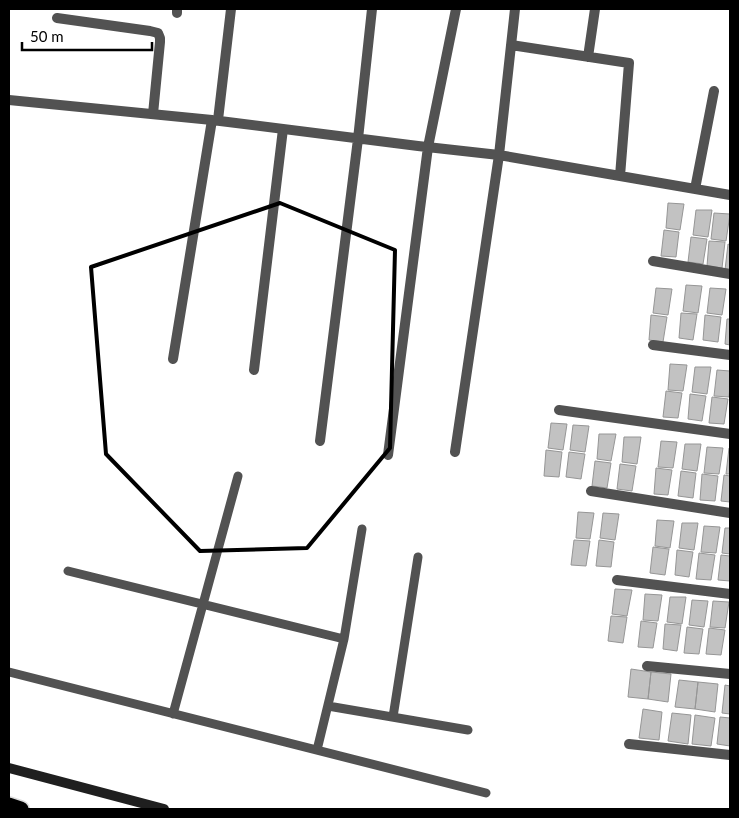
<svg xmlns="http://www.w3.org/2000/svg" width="739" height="818" viewBox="0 0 739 818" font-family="Lato,sans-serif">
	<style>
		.building { fill: #c2c2c2; stroke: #969696 }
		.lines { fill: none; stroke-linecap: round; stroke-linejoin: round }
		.highway-casing { stroke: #dbdbdb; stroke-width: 18 }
		.lane { stroke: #525252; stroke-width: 9 }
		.street { stroke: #525252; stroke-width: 10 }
		.secondary { stroke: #1f1f1f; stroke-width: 10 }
		.highway { stroke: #000; stroke-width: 15 }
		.marked { fill: none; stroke: #000; stroke-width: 4; stroke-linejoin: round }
	</style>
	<rect width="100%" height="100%" fill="#fff"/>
	<path class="building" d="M668 203 684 204 680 230 666 228Z
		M696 210H712L708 237 693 235Z
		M714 213 730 214 726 241 711 239Z
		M664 230 679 232 676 257 661 256Z
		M691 237 707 239 703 264 688 262Z
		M709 241 725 242 722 268 707 266Z
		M728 244 730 245V270H725Z
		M686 285 702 286 698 313 683 311Z
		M656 288 672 289 668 315 653 313Z
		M710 288 726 289 722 315 707 313Z
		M681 313 697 314 693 340 679 338Z
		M651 315 667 317 663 342 649 340Z
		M705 315 721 317 718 342 703 340Z
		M727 319H730V345L725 344Z
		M670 364 687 365 683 391 668 390Z
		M695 367H711L707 394 692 392Z
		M717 370 730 371V387L729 397 714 396Z
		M666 391 682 393 678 418 663 417Z
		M690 394 706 396 702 421 688 419Z
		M712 397 728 399 724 424 709 423Z
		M551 423 567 424 563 450 548 448Z
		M573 425 589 426 585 452 570 450Z
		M599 434H616L611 461 597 459Z
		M624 437H641L637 464 622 462Z
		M661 441 677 442 673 468 658 467Z
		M685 444H701L697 471 682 469Z
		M707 447 723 448 719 474 704 473Z
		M729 448H730V474H726Z
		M546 450 562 452 559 477 544 476Z
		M569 452 585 454 581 479 566 477Z
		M595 461 611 463 607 488 592 486Z
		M620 464 636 466 632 491 617 489Z
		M656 468 672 470 668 495 654 494Z
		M681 471 696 473 693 498 678 496Z
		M702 474 718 476 715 501 700 500Z
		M724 475 730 476V502L721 501Z
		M578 512 594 513 590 539 576 538Z
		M603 513 619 514 615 540 600 538Z
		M657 520 674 521 670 548 655 546Z
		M682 523H698L694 550 679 548Z
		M704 526 720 527 716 553 701 552Z
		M725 528H730V554L722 553Z
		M574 540 590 541 586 566 571 565Z
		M599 540 614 542 611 567 596 566Z
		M653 547 669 549 665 575 650 573Z
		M677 550 693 552 689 577 675 575Z
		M699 553 715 555 711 580 696 579Z
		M721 555 730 556V581L718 580Z
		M615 589 632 590 627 616 612 614Z
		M645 594 662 595 658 621 643 620Z
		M670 597H686L682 624 667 622Z
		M692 600 708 601 704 627 689 625Z
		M713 601 729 602 725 628 710 627Z
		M611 616 627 617 623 643 608 641Z
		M641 621 657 623 653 648 638 647Z
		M665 624 681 625 677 651 663 649Z
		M687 627 703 629 699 654 684 653Z
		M709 628 725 630 721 655 706 654Z
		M631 669 651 672 648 699 628 697Z
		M651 672 671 674 668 702 648 699Z
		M679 680 698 682 695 709 675 707Z
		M698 682 718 684 715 712 695 709Z
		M725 685 730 686V714L722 713Z
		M643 709 662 712 659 740 639 738Z
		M672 713 691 715 688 744 668 741Z
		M695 715 715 718 711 746 692 744Z
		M720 717 730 718V746L717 744Z"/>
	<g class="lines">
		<g class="highway-casing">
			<path id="highway" d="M9 805 21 809"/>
		</g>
		<path class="lane" d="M68 571 344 639
			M9 672 486 793
			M328 706 468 730
			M173 714 238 476
			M393 717 418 557
			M317 750 344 639 362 529"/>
		<path class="street" d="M177 13V9
			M57 18 150 31 158 33 160 38V42L153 114
			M511 45 629 63 620 176
			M588 57 595 9
			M9 100 212 120 418 146 499 155 730 195
			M218 120 231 9
			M695 189 714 91
			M653 261 730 274
			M653 345 730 355
			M173 359 212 120
			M254 370 283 129
			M559 410 730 434
			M320 441 358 139 372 9
			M455 452 499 155 515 9
			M388 455 428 147 456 9
			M591 491 730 513
			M617 580 730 594
			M647 666 730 674
			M629 744 730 755"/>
		<path class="secondary" d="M9 768 164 809"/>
		<use href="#highway" class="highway"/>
	</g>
	<path class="marked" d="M280 203 395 250 390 448 307 548 200 551 106 454 91 267Z"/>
	<rect width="739" height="818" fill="none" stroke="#000000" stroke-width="20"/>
	<path d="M22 42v8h130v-8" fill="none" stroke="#000000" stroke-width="2.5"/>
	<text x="30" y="42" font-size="15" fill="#000000" stroke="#ffffff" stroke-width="4" paint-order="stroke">50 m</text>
</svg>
